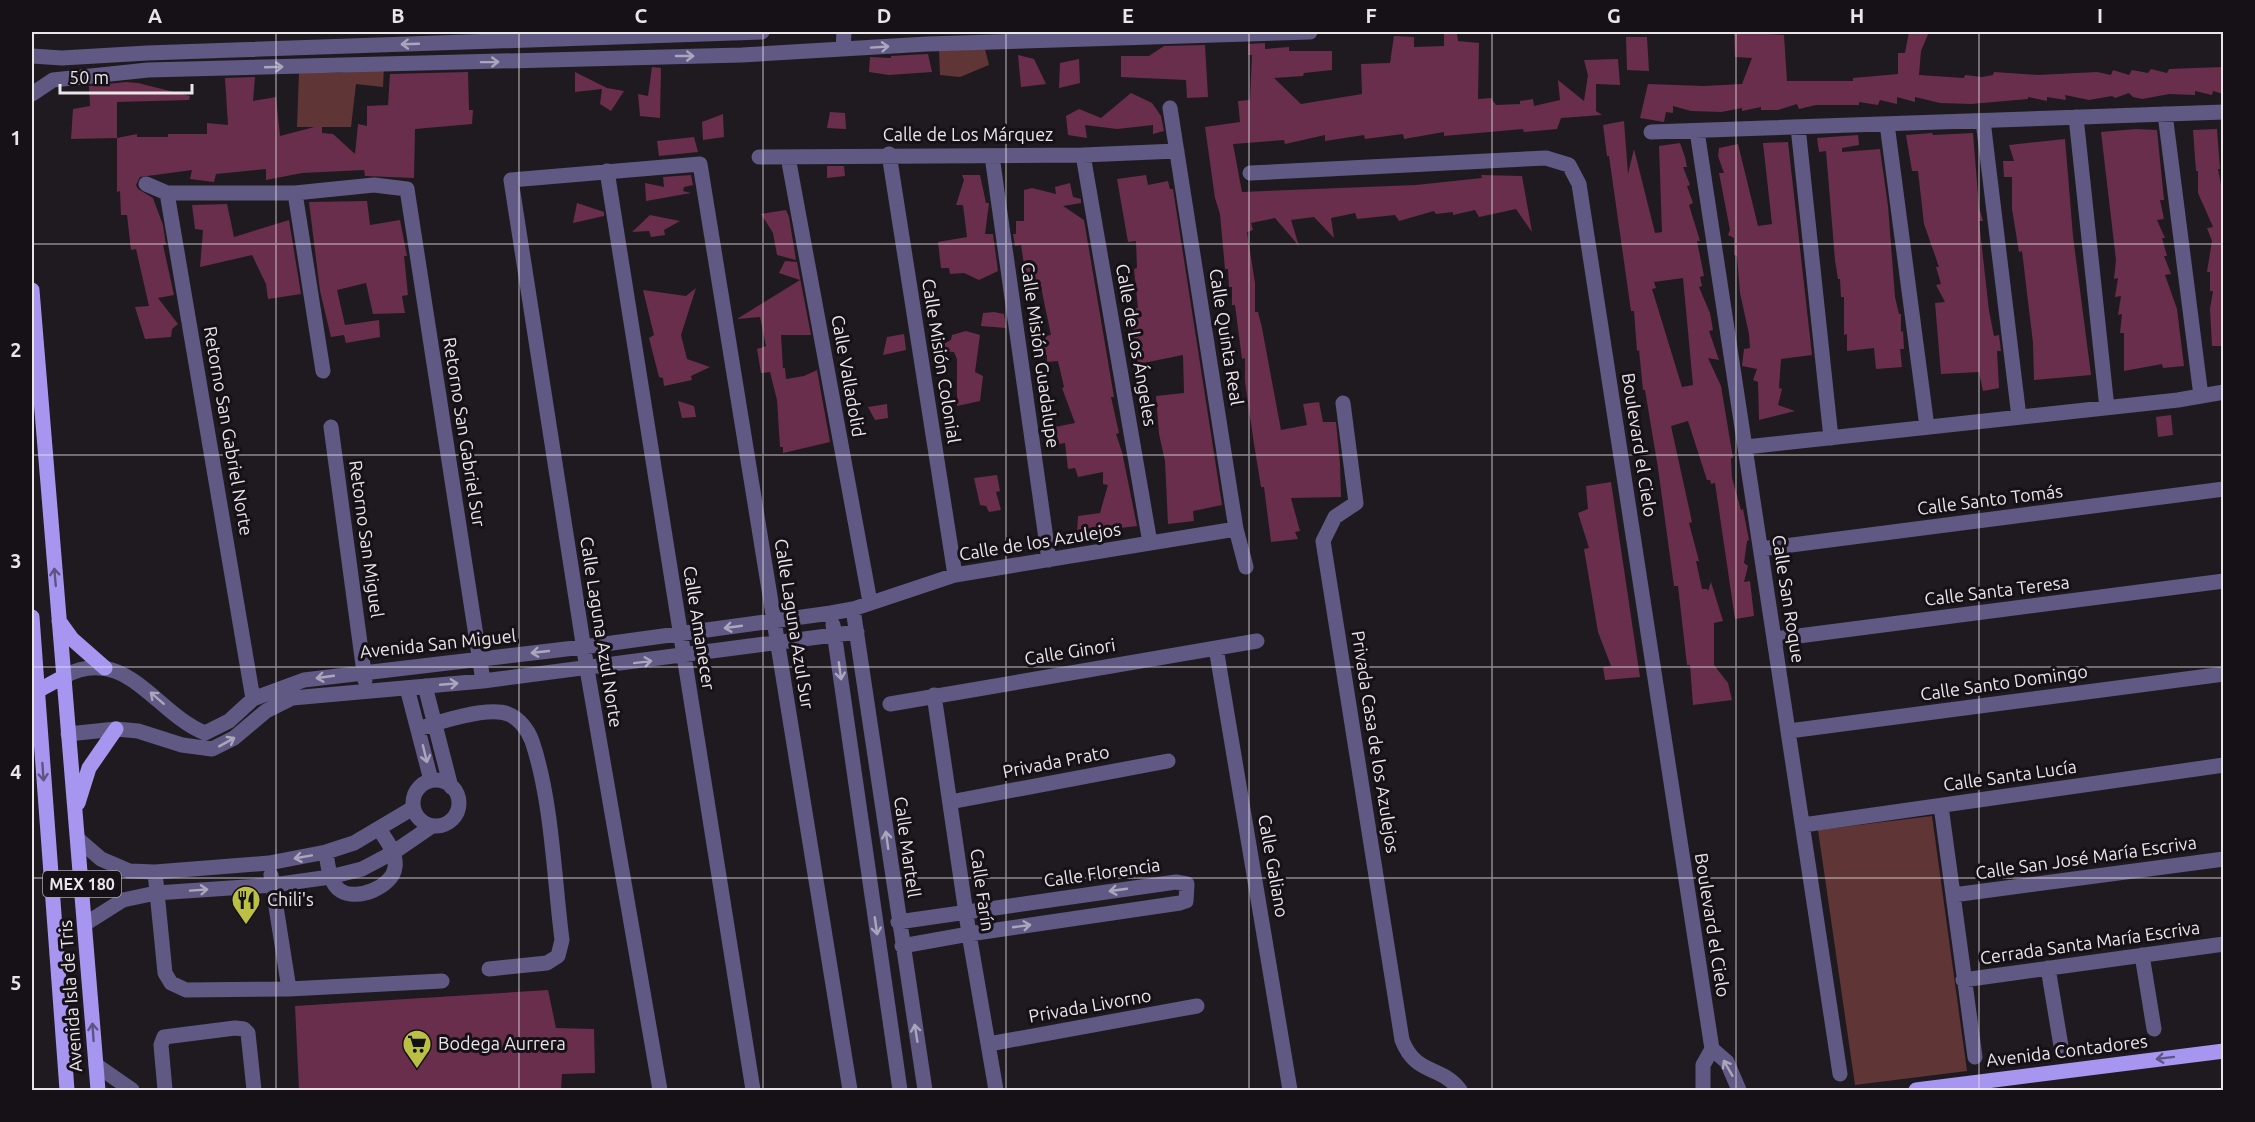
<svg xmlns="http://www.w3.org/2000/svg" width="2255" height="1122" viewBox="0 0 2255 1122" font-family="Ubuntu,sans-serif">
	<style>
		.green { fill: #603535 }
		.building { fill: #692e4b; fill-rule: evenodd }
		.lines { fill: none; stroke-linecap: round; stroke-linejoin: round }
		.minor { stroke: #605984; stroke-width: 15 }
		.major { stroke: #a696f0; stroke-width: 15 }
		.oneway { stroke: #aba6bc }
		.oneway2 { stroke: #5e5484 }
		.grid { fill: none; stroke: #e9e5e9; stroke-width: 1.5; stroke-opacity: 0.55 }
		.labels { text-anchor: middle; stroke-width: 6; stroke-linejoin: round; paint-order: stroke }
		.shield { fill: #161117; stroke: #aaa5aa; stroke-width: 1.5 }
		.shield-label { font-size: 16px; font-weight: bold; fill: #e9e5e9 }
		.street-label { font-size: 18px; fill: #e9e5e9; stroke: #161117 }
		.poi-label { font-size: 18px; fill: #e9e5e9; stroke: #161117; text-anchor: start }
		.neatline { fill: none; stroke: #e9e5e9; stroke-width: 2 }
		.grid-label { font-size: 20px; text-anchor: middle; font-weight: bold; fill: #e9e5e9 }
	</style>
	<rect width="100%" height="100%" fill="#1f1a20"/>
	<path class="green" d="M985 49 989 65 960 77 940 75 939 50Z
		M384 66 383 87 356 84 351 127H297L299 72 338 73Z
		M1932 816 1967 1071 1855 1085 1818 830Z"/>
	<path class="building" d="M1734 32 1784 35 1787 81H1853V78L1898 74V53H1905L1909 32H1929L1921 51 1919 75 1964 78 1965 75 1982 77 1993 75 1994 72 2038 75 2097 72 2111 75 2113 70 2129 75 2132 70 2148 73 2151 69 2167 73 2169 69 2223 67V94L2213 91 2212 95 2195 91V95L2169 94 2142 99 2133 97 2129 93 2115 98 2112 96 2089 100 2065 95 2066 100 2047 97V101L2028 97V99L1971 104 1940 103 1915 97V102L1897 97V104L1880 100 1878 105 1859 102V105H1816L1799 109 1797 104 1778 110H1761V107L1742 111V108L1721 112 1691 111 1673 106V113L1666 112 1664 122 1640 118 1648 84 1704 86 1742 84 1752 58 1735 57Z
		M1444 34H1457L1458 41 1479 43 1478 99 1491 98 1496 105 1520 104V101L1533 99 1534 106 1560 100 1558 80 1584 101 1588 75 1584 60 1618 59 1620 85 1596 84V111L1602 115 1561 118 1557 129 1524 132 1523 129 1444 136V132L1404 139 1403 134 1365 139 1364 135 1325 141V135L1285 144 1284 140 1233 144 1242 192 1416 185 1482 178 1481 175 1522 176 1532 232 1516 209 1479 217 1475 210 1453 215V212L1436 214 1434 211 1399 221 1395 215 1357 219 1355 213 1331 218 1334 238 1314 217 1291 220 1299 246 1275 218 1251 223 1253 230 1247 232 1255 283V312H1258L1262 328 1281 430 1307 425 1303 404 1319 402 1323 422H1336L1340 464 1341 497 1291 498 1300 531 1295 532 1298 539 1271 542 1264 487H1261L1254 444 1245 382V358L1242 359 1235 305H1232V287H1229L1228 269H1225L1220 214 1215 198 1205 127 1240 122 1238 101 1250 100 1252 55H1248V44L1265 43V49L1289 47V51H1332V70L1304 73 1303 76 1274 78 1301 104 1362 94 1361 64 1390 63 1394 36 1414 37V47L1444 46Z
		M1626 37H1647L1649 71 1627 70Z
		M1205 45 1208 97 1187 98 1186 80 1121 77V56H1149L1164 46Z
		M928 54 932 72 889 75 869 72 870 57 891 58V56Z
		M1018 55 1034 59 1046 84 1021 87Z
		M1079 59 1080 83 1059 88 1060 63Z
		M652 67 661 68 660 118 640 116 638 94 648 96Z
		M468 72 469 110H473L472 124 415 129 414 178 365 176 364 170 302 173 266 180V169L216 174 214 182 190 179 192 170 140 177 136 185 138 189 153 198 163 225 166 245H163L174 295 158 298 178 324 172 329 171 337 145 339 135 307 149 306 136 249 131 250 127 215H121L120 191 117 192V138L137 134V137H168V134H207V123L228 125 225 78 255 77 253 101 276 97 280 136 322 125V133L333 134 355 154 358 124 367 126V106L388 105 390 74Z
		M575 72 607 88 624 91 611 111 600 104 602 89 575 92Z
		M126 82 138 83 190 96 189 100 117 102V138L71 139 73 109 90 106 89 86Z
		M1131 93 1152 103 1161 116 1164 131 1153 134V125L1117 129 1085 125 1087 138 1068 135 1066 116 1079 109 1101 118Z
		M830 112 845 113 846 129 827 128Z
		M723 114 724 137 703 140 702 122Z
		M1624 121 1628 174 1634 149 1655 233 1662 232 1659 146 1680 143 1685 157 1687 167H1683L1690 185 1687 186 1693 203 1689 205 1700 241H1697L1704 276 1700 277 1702 286 1699 287 1710 313 1713 330 1709 331 1719 360 1708 358 1721 386 1733 458H1731L1732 478 1741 510 1743 509 1749 540 1747 541 1744 563 1748 566 1744 582 1750 581 1754 616 1735 619 1715 483 1711 484 1710 480H1707L1688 421 1671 426 1692 522 1689 523 1699 561H1696L1702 589H1707L1708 591 1711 582 1723 621 1714 623V665L1728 683 1732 700 1693 705 1690 665H1687L1678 586H1674L1658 468 1645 390H1643L1639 350 1637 351 1634 311H1631L1609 156H1607L1603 125ZM1683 278 1693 385 1682 387 1652 289 1656 288 1654 282Z
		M2136 129 2157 130 2164 200H2160L2164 219 2157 220 2165 238H2162L2167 256H2164L2171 274 2165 275 2177 309 2184 366 2163 368 2162 364 2124 371V333H2120L2122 314 2118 315 2121 296 2115 297 2118 278 2114 279 2116 260 2101 132Z
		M2217 129 2220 169H2218L2223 195V346H2212L2210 309 2213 291H2210V272H2207L2212 241 2207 228 2213 227 2198 193V171H2196L2193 130Z
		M1932 133 1933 135 1973 133 1979 207 1983 221H1979L1989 311 1994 336 1999 335 2001 351H1997L1999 388 1983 391 1979 372 1941 374 1935 303 1945 302 1936 285 1941 284 1936 267H1939L1924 224 1918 171H1912L1906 135Z
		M1858 135 1859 145 1842 148V152L1880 149 1888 206 1895 297 1899 314H1901V332L1903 331 1904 349H1900L1902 367 1876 369 1874 348 1847 351V334L1844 335V297H1841L1840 279H1838L1835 260 1826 151 1819 152 1817 138Z
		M694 137 698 152 659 156 657 141Z
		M2065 139 2073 236 2091 375 2034 380 2033 343 2022 251 2019 252 2012 209V177H2004L2003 161H2014L2009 145Z
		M1788 142 1812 355 1781 359 1779 388 1782 389 1778 405 1795 411 1759 420 1758 382 1753 380 1757 369 1742 366 1744 349 1750 348 1749 334 1740 293 1737 256 1734 255V238L1728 235 1730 230 1719 173H1724L1718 156 1719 148 1738 144 1758 226 1772 224 1763 143Z
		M827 166H844L845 176 827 178Z
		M691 175 693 185 684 187 683 191 691 193 646 201 645 183 664 187 663 177Z
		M962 175H980L986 203H989L985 234H993L998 271 979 280 964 273 950 274 949 268H941L938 242 967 237 963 205H956L964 180Z
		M1146 175 1148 185 1168 181 1170 189H1173L1222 505 1193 511 1194 521 1168 524 1165 461 1159 434 1156 396 1184 393 1183 355 1138 364 1129 309 1138 308 1134 269 1137 268 1136 241 1128 242 1117 179Z
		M1070 183 1073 197 1081 199V203L1063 206 1084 220 1114 397H1111L1119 433 1116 434 1122 452 1137 526 1077 533 1078 516 1100 513 1108 485 1103 484V472L1078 477 1075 468 1068 469 1065 443 1059 444 1055 427 1075 423 1062 388 1064 387 1058 361 1047 362V355L1038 356 1035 337 1051 335 1041 287 1038 280 1026 277 1021 245 1015 246 1013 234H1016V221H1024V190L1032 188 1056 194 1055 187Z
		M367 201 370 225 400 220 407 256H404L408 295 402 296 405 313 373 314 366 283 337 290 345 325 379 320 380 337 346 343 344 335 331 337 320 291 309 202Z
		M577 203 604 212V216L573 223Z
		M227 204 234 237 289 220 301 294 268 299 266 284 252 255 200 267 203 230 195 229 192 205Z
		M786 210 789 217 796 260 777 255 773 233 761 214Z
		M650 215 680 221 664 230 665 235 651 237 649 231 632 232Z
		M785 261 797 262 811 335H781L783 368H785L786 379 804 376 817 370 830 442 783 453V447H780L777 400 770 372 761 373 757 349 766 346 760 317 737 319 800 280 779 273Z
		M696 288 681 335 687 359 710 367 691 376 692 380 664 386 663 378 659 377 649 338 654 335 643 290 686 296Z
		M994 312 1004 314 1006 328 981 326 983 313Z
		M966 331 980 335 975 372 983 376 980 401 957 406V359L954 352 931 351 951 340 952 335Z
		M904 334 906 350 883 355 887 337Z
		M678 401 694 406 696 417 682 418Z
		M887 404 888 418 875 420 868 407Z
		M2171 415 2173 435 2158 437 2156 417Z
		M997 475 1000 491 996 492 1001 510 989 512 986 506 980 505 974 478Z
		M1611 482 1640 677 1605 680 1603 667 1611 666 1598 632 1584 549 1589 548 1578 513 1588 509 1586 486Z
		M548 990 556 1028 594 1029 595 1073 562 1074 561 1090H299L295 1006Z"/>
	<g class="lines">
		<path class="minor" d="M843 49 844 32
			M32 56 62 58 147 53 762 32
			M32 94 53 80 148 70 742 55 927 44 1310 32
			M1170 108 1236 529 1246 567
			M2165 114 2201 396
			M2076 117 2107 408
			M1983 121 2019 417
			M1887 124 1927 427
			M1798 127 1831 438
			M1697 131 1840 1074
			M1651 132 2224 112
			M889 154 955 575
			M1083 155 1150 543
			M992 156 1049 560
			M759 157 1083 155 1177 151
			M788 157 870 602
			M607 171 753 1090
			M1250 173 1546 158 1569 165 1579 184 1712 1049 1703 1065V1090
			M146 184 167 193H295L374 185 407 189 483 681
			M167 193 253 699
			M295 193 323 371
			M1343 403 1356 503 1335 517 1323 541 1402 1040C1416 1076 1441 1065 1460 1090
			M331 427 365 680
			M1746 447 2178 400 2224 392
			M1761 549 2224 489
			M853 609 925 1090
			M833 625 900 1090
			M1775 639 2224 581
			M1216 648 1290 1090
			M63 677C125 642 156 714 205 733L229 721 253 699 304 680 583 647 831 613 853 609 955 575 1236 529
			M425 686 451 787
			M407 688 431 780
			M934 695 969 934 996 1090
			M890 704 1257 641
			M418 729C439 722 488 706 508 714 519 718 528 730 532 741 552 800 554 878 562 940L558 956 547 963 489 969
			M1789 731 2224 674
			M68 734 116 729 138 731 182 745 212 749 234 738 266 711 292 698 483 681 857 632
			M413 803a23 23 0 1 1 46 0a23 23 0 1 1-46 0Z
			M950 802 1168 761
			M1941 806 1975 1057
			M1803 825 2224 765
			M79 840 101 859 129 871 155 872 269 863 326 852 354 843 413 808
			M326 852C328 865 329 884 341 891 357 901 393 887 395 867 397 853 386 840 379 829
			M155 872 165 973 171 983 186 990 289 989 442 981
			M271 875 289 989
			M1953 895 2224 859
			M898 922 1176 882 1187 884 1186 901 1180 903 969 934 902 946
			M85 924 123 900 156 893 273 885 330 877 362 869 394 852 432 826
			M2142 955 2154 1029
			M2048 968 2061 1046
			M1963 980 2224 944
			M989 1044 1197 1006
			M1712 1049 1727 1062 1739 1090
			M96 1065 132 1090
			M165 1090 161 1045 164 1037 235 1028 244 1029 248 1033 254 1090
			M660 1090 587 669 511 180 700 164 850 1090"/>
		<path class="major" d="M32 290 98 1090
			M32 617 67 1090
			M59 621 72 639 105 668
			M32 694 63 677
			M78 803 89 768 116 729
			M1916 1090 2224 1051"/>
	</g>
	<defs><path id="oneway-shaft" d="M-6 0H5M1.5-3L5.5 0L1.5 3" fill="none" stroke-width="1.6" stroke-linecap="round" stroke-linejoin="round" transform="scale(1.5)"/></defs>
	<g class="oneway">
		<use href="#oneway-shaft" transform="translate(410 44) rotate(178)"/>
		<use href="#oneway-shaft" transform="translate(880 47) rotate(-4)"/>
		<use href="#oneway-shaft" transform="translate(685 56)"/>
		<use href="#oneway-shaft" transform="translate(490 62) rotate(-1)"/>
		<use href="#oneway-shaft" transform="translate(274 67) rotate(-2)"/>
		<use href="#oneway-shaft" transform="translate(733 627) rotate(172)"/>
		<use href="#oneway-shaft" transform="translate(540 652) rotate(174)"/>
		<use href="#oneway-shaft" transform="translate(643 662) rotate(-7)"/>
		<use href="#oneway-shaft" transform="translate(840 671) rotate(82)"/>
		<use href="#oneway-shaft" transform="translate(325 677) rotate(172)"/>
		<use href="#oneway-shaft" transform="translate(449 684) rotate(-5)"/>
		<use href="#oneway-shaft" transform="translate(157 698) rotate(-139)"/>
		<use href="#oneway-shaft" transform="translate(227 742) rotate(-29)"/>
		<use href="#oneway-shaft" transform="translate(425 754) rotate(76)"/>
		<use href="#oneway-shaft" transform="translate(887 840) rotate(-98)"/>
		<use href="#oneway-shaft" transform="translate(303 857) rotate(170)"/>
		<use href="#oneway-shaft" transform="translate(199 890) rotate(-4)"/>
		<use href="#oneway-shaft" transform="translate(1118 890) rotate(172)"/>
		<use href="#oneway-shaft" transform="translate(876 926) rotate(82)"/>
		<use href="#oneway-shaft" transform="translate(1022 926) rotate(-8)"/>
		<use href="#oneway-shaft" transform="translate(916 1033) rotate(-99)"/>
		<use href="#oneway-shaft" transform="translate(1728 1068) rotate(-120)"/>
	</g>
	<g class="oneway2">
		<use href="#oneway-shaft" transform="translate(55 577) rotate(-95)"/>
		<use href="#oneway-shaft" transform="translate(43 772) rotate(86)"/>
		<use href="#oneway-shaft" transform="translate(93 1032) rotate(-94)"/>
		<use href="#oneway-shaft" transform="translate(2165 1058) rotate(173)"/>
	</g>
	<path class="grid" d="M276 32V1090M519 32V1090M763 32V1090M1006 32V1090M1249 32V1090M1492 32V1090M1736 32V1090M1979 32V1090M32 244H2224M32 455H2224M32 667H2224M32 878H2224"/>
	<defs>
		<g id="restaurant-pin" transform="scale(1.5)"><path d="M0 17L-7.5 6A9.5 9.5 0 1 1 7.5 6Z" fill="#bbc045" stroke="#161117"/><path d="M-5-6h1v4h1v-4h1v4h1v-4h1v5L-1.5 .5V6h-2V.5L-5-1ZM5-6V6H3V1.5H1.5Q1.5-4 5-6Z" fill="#111"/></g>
		<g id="supermarket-pin" transform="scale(1.5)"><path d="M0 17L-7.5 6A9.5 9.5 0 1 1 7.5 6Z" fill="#bbc045" stroke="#161117"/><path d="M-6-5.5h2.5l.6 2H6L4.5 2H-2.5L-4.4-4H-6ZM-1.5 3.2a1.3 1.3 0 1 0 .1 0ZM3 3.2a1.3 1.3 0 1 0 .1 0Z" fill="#111"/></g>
	</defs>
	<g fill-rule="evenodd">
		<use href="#restaurant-pin" x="246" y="900"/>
		<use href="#supermarket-pin" x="417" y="1044"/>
	</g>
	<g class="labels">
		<rect class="shield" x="43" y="871" width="78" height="26" rx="4.5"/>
		<g class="shield-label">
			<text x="82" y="890">MEX 180</text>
		</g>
		<g class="street-label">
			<text x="968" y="141">Calle de Los Márquez</text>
			<text transform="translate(1226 337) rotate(81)" y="6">Calle Quinta Real</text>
			<text transform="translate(1136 345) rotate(80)" y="6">Calle de Los Ángeles</text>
			<text transform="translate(1040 355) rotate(82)" y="6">Calle Misión Guadalupe</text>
			<text transform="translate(941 361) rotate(81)" y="6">Calle Misión Colonial</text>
			<text transform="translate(848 376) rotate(80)" y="6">Calle Valladolid</text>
			<text transform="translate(228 431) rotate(80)" y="6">Retorno San Gabriel Norte</text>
			<text transform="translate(464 432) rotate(81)" y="6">Retorno San Gabriel Sur</text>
			<text transform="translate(1639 445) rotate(81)" y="6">Boulevard el Cielo</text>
			<text transform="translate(1990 500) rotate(-7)" y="6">Calle Santo Tomás</text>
			<text transform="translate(366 539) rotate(82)" y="6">Retorno San Miguel</text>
			<text transform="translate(1040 542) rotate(-9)" y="6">Calle de los Azulejos</text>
			<text transform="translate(1997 591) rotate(-7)" y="6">Calle Santa Teresa</text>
			<text transform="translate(1788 599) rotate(81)" y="6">Calle San Roque</text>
			<text transform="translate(794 624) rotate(81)" y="6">Calle Laguna Azul Sur</text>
			<text transform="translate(699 628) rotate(81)" y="6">Calle Amanecer</text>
			<text transform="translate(601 632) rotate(81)" y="6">Calle Laguna Azul Norte</text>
			<text transform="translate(438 644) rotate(-6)" y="6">Avenida San Miguel</text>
			<text transform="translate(1070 652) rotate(-9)" y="6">Calle Ginori</text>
			<text transform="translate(2004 683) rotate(-8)" y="6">Calle Santo Domingo</text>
			<text transform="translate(1375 742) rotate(81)" y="6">Privada Casa de los Azulejos</text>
			<text transform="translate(1056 762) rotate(-11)" y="6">Privada Prato</text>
			<text transform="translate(2010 776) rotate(-8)" y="6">Calle Santa Lucía</text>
			<text transform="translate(907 847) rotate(82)" y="6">Calle Martell</text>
			<text transform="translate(2086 858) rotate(-8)" y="6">Calle San José María Escriva</text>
			<text transform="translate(1273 866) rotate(80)" y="6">Calle Galiano</text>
			<text transform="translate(1102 873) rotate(-8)" y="6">Calle Florencia</text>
			<text transform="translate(982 890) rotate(82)" y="6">Calle Farín</text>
			<text transform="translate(1712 925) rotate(81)" y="6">Boulevard el Cielo</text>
			<text transform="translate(2090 943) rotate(-8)" y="6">Cerrada Santa María Escriva</text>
			<text transform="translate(71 996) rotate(-94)" y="6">Avenida Isla de Tris</text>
			<text transform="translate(1090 1006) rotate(-10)" y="6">Privada Livorno</text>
			<text transform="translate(2067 1051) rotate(-7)" y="6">Avenida Contadores</text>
		</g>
		<g class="poi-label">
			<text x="267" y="906">Chili's</text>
			<text x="438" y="1050">Bodega Aurrera</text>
		</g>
	</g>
	<rect width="2255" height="1122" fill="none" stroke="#161117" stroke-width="66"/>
	<path d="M60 84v9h132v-9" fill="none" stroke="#e9e5e9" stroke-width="3"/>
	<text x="69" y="84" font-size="18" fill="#e9e5e9" stroke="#161117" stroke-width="4.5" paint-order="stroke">50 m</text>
	<rect x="33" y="33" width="2189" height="1056" class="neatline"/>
	<g class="grid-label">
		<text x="155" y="23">A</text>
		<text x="398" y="23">B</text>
		<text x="641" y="23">C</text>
		<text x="884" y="23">D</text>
		<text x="1128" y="23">E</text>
		<text x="1371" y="23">F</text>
		<text x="1614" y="23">G</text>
		<text x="1857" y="23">H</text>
		<text x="2100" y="23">I</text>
		<text x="16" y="145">1</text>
		<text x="16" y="357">2</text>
		<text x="16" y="568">3</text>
		<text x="16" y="779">4</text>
		<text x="16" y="990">5</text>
	</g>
</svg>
